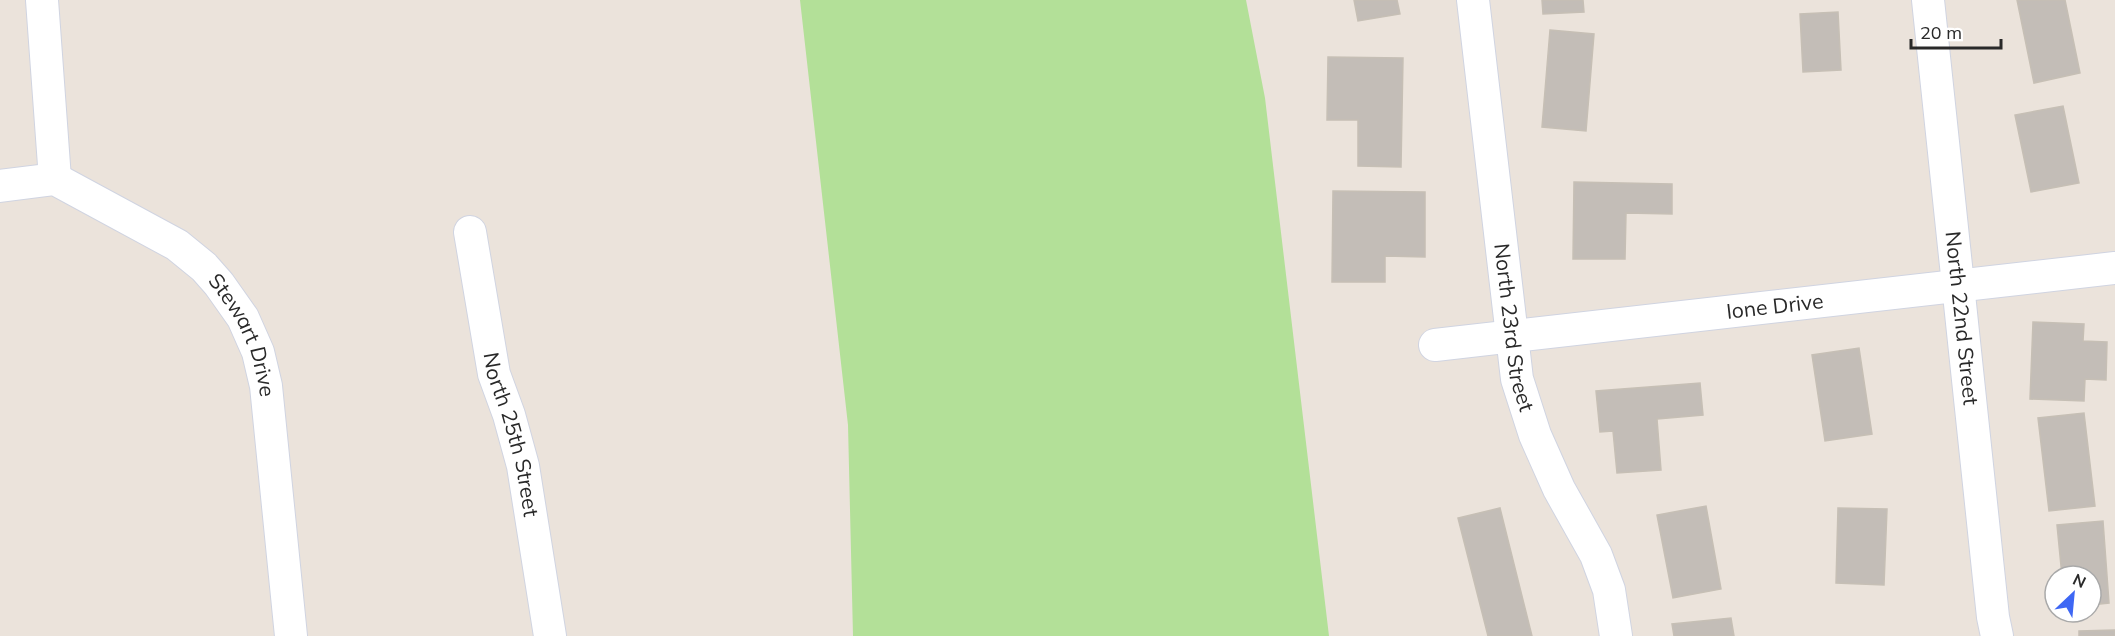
<svg xmlns="http://www.w3.org/2000/svg" width="2115" height="636" viewBox="0 0 2115 636" font-family="Mulish,sans-serif">
	<style>
		.green { fill: #b3e098 }
		.building { fill: #c3bdb7; stroke: #c6bfb5; stroke-width: 1.5 }
		.lines { fill: none; stroke-linecap: round; stroke-linejoin: round }
		.street-casing { stroke: #d0d4e1; stroke-width: 34 }
		.street { stroke: #fff; stroke-width: 32 }
		.labels { text-anchor: middle; stroke-width: 4.5; stroke-linejoin: round; paint-order: stroke }
		.street-label { font-size: 21px; fill: #292929; stroke: #fff }
	</style>
	<rect width="100%" height="100%" fill="#ebe3db"/>
	<path class="green" d="M800 0H1246L1265 98 1329 636H853L848 425Z"/>
	<path class="building" d="M1354 0H1397L1400 14 1358 21Z
		M1542 0H1583L1584 12 1543 14Z
		M2017 0H2065L2080 73 2034 83Z
		M1838 12 1841 70 1803 72 1800 14Z
		M1550 30 1594 34 1586 131 1542 127Z
		M1328 57 1403 58 1401 167 1358 166V120H1327Z
		M2063 106 2079 183 2031 192 2015 115Z
		M1574 182 1672 184V214L1626 213 1625 259H1573Z
		M1333 191 1425 192V257L1385 256V282H1332Z
		M2033 322 2084 324 2083 341 2107 342 2106 380 2085 379 2084 401 2030 399Z
		M1859 348 1872 434 1825 441 1812 355Z
		M1700 383 1703 415 1657 419 1661 470 1617 473 1613 431 1600 432 1596 391Z
		M2084 413 2095 506 2049 511 2038 418Z
		M1706 506 1721 589 1673 598 1657 515Z
		M1500 508 1532 636H1488L1458 518Z
		M1838 508 1887 509 1884 585 1836 583Z
		M2103 521 2109 603 2091 605V576H2062L2057 525Z
		M1731 618 1734 636H1674L1672 624Z
		M2115 630V636H2079V631Z"/>
	<g class="lines">
		<g class="street-casing">
			<g id="street">
				<path d="M42 0 55 179"/>
				<path id="s1" d="M1473 0 1517 379 1535 435 1559 489 1596 555 1609 590 1616 636"/>
				<path id="s2" d="M1928 0 1993 617 1997 636"/>
				<path id="s3" d="M0 186 55 179 177 245 204 267 219 284 243 318 258 352 266 386 291 636"/>
				<path id="s4" d="M470 232 494 374 509 415 523 466 550 636"/>
				<path id="s5" d="M1435 345 2115 268"/>
			</g>
		</g>
		<use href="#street" class="street"/>
	</g>
	<g class="labels">
		<g class="street-label">
			<text dy="7" stroke="none"><textPath href="#s5" startOffset="342">Ione Drive</textPath></text>
			<text dy="7" stroke="none"><textPath href="#s2" startOffset="320">North 22nd Street</textPath></text>
			<text dy="7" stroke="none"><textPath href="#s1" startOffset="330">North 23rd Street</textPath></text>
			<text dy="7" stroke="none"><textPath href="#s3" startOffset="309">Stewart Drive</textPath></text>
			<text dy="7" stroke="none"><textPath href="#s4" startOffset="207">North 25th Street</textPath></text>
		</g>
	</g>
	<g transform="translate(2073 594) rotate(26)"><circle r="28" fill="#ffffff" stroke="#a9a9a9" stroke-width="1.5"/>
	<path d="M0-4.5L10 22L0 15L-10 22Z" fill="#3e67f4"/>
	<text y="-9" font-size="16" font-weight="bold" text-anchor="middle" fill="#292929">N</text>
	</g>
	<path d="M1911 39v9h90v-9" fill="none" stroke="#292929" stroke-width="3"/>
	<text x="1920" y="39" font-size="18" fill="#292929" stroke="#ffffff" stroke-width="4.5" paint-order="stroke">20 m</text>
</svg>
